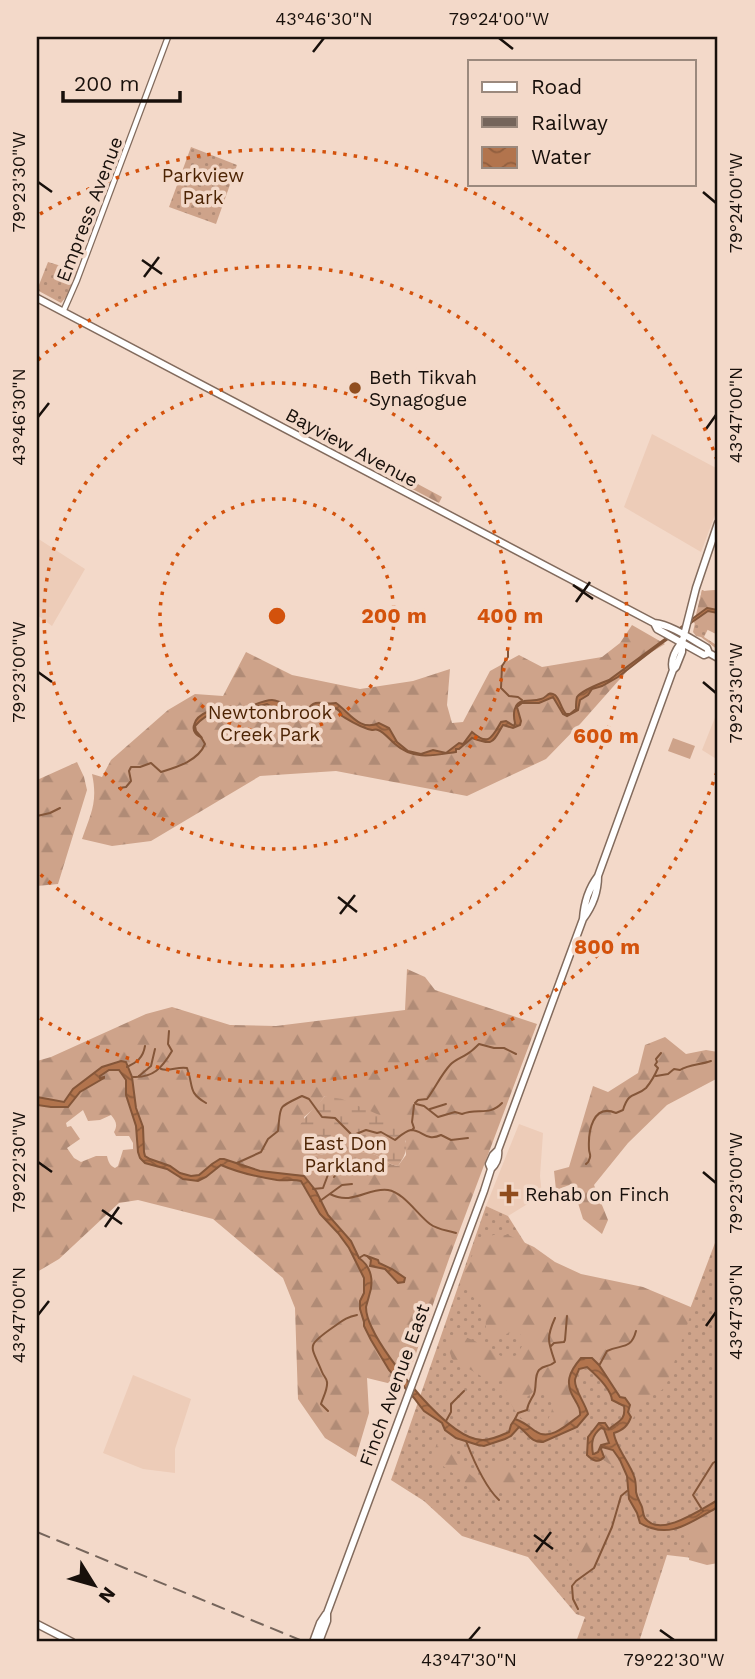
<svg xmlns="http://www.w3.org/2000/svg" width="755" height="1679" viewBox="0 0 755 1679" font-family="'Work Sans',sans-serif">
	<style>
		.built { fill: #edccb8 }
		.grass { fill: url(#grass-dots) }
		.forest { fill: url(#forest-firs); fill-rule: evenodd }
		.wetland { fill: url(#wetland-marsh) }
		.pitch { fill: #cea38a }
		.water { fill: url(#water-waves); stroke: #845639; stroke-width: 2; fill-rule: evenodd }
		.lines { fill: none; stroke-linecap: round; stroke-linejoin: round }
		.stream { stroke: #845639; stroke-width: 2 }
		.minor-casing { stroke: #826b5d; stroke-width: 7 }
		.major-casing { stroke: #826b5d; stroke-width: 9 }
		.minor { stroke: #fff; stroke-width: 4.5 }
		.major { stroke: #fff; stroke-width: 6 }
		.rail { stroke: #75655b; stroke-width: 2; stroke-dasharray: 14 7; stroke-linecap: butt }
		.ticks { fill: none; stroke: #18100b; stroke-width: 2.5 }
		.ring { fill: none; stroke: #d3520c; stroke-width: 3.5; stroke-dasharray: 3.5 7 }
		.poi-dot { fill: #904d1e; stroke: #f3d9c9; stroke-width: 2.5 }
		.labels { text-anchor: middle; stroke-width: 7; stroke-linejoin: round; paint-order: stroke }
		.park-label { font-size: 19px; fill: #4d2404; stroke: #f3d9c9 }
		.street-label { font-size: 19px; fill: #18100b; stroke: #f3d9c9 }
		.poi-label { font-size: 19px; fill: #18100b; stroke: #f3d9c9; text-anchor: start }
		.centre { fill: #d3520c; stroke: #f3d9c9; stroke-width: 3.5 }
		.ring-label { font-size: 21px; text-anchor: middle; font-weight: bold; fill: #d3520c; stroke: #f3d9c9; stroke-width: 7; stroke-linejoin: round; paint-order: stroke }
		.neatline { fill: none; stroke: #18100b; stroke-width: 2.5 }
		.ticks-label { font-size: 18px; text-anchor: middle; fill: #18100b }
	</style>
	<defs>
		<pattern id="grass-dots" width="8" height="8" patternUnits="userSpaceOnUse" patternTransform="scale(1.75)"><rect width="8" height="8" fill="#cea38a"/><path d="M2 2h.1M6 6h.1" fill="none" stroke="#b08b76" stroke-width="1.8" stroke-linecap="round"/></pattern>
		<pattern id="forest-firs" width="22" height="20" patternUnits="userSpaceOnUse" patternTransform="scale(1.75)"><rect width="22" height="20" fill="#cea38a"/><path d="M5 1l3.5 6h-7zM16 11l3.5 6h-7z" fill="#b08b76"/></pattern>
		<pattern id="wetland-marsh" width="20" height="14" patternUnits="userSpaceOnUse" patternTransform="scale(1.75)"><rect width="20" height="14" fill="#cea38a"/><path d="M1 5h8M5 5V1M11 12h8M15 12V8" fill="none" stroke="#b08b76"/></pattern>
		<pattern id="water-waves" width="16" height="10" patternUnits="userSpaceOnUse" patternTransform="scale(1.75)"><rect width="16" height="10" fill="#b2744d"/><path d="M0 5q4-4 8 0t8 0" fill="none" stroke="#905e3e"/></pattern>
	</defs>
	<rect width="100%" height="100%" fill="#f3d9c9"/>
	<path class="built" d="M652 434 718 469V507L701 552 624 507Z
		M37 538 85 569 52 626 37 615Z
		M718 710V760L702 750Z
		M519 1124 543 1133 540 1176 542 1195 508 1216 486 1206Z
		M133 1375 191 1399 175 1449V1473L143 1469 103 1453Z"/>
	<path class="grass" d="M191 147 237 165 216 224 169 207Z
		M48 262 78 271 66 297 61 303 37 290Z
		M702 590 704 591 718 590V635L708 629 704 637 718 646V650L701 637 696 636 693 632Z
		M486 1206 508 1216 533 1256 581 1281 678 1302 690 1309 718 1235V1561L667 1555 639 1642H576L585 1617 576 1614 528 1557 462 1536 424 1501 391 1480Z"/>
	<path class="forest" d="M383 467H386L442 497 439 503 380 472Z
		M702 590 704 591 718 590V635L694 623Z
		M632 625 665 644 635 662 581 723 546 759 467 796 336 771 260 776 151 841 112 846 82 839C91 813 98 802 92 774L102 777 111 760 168 710 195 694 223 696 246 652 292 675 360 689 413 681 450 669 447 705 452 723 463 722 490 671 519 655 542 667 602 657 620 643Z
		M77 762 84 777 87 790 58 884 37 886V780Z
		M407 969 425 977 435 990 537 1024 450 1256 407 1379 399 1373 404 1387 367 1378 369 1413 356 1457 325 1438 298 1399 295 1308 283 1278 213 1219 138 1200 119 1203 59 1259 37 1272V1061L51 1057 146 1014 172 1007 230 1025 276 1026 405 1010ZM325 1096 406 1141V1155L398 1166C388 1165 383 1157 373 1154 353 1149 332 1153 312 1156L304 1117 316 1107ZM83 1110 88 1121 100 1120 111 1115C116 1121 118 1125 114 1132L116 1136H129L133 1143V1149L123 1150 118 1166 115 1168C110 1166 108 1161 107 1156H96L81 1162 74 1158 67 1148 80 1139 71 1126 67 1127 66 1123ZM371 1260 392 1269 403 1278V1283H398L385 1269 369 1265Z
		M665 1037 686 1054 706 1050 718 1052V1078L667 1105 628 1143 594 1185 608 1220 602 1234 583 1219 572 1184 556 1190 554 1171 569 1167 593 1086 608 1092 638 1073 645 1045Z
		M493 1235H508L534 1247 555 1262 581 1274 643 1287 693 1308 667 1383 662 1390 648 1397 619 1438 617 1443V1468C606 1462 594 1456 592 1442L596 1437H600L605 1433 613 1436C628 1428 634 1411 625 1396 622 1392 616 1389 611 1385 607 1367 592 1366 576 1373L572 1381 579 1409V1418L574 1422 554 1429C544 1418 550 1420 552 1409 554 1403 549 1397 546 1393L534 1391 527 1397 528 1405 524 1420C511 1411 508 1395 503 1381L481 1376 452 1359 448 1347 450 1339 461 1335 479 1343 506 1359 517 1355 522 1346 521 1335 515 1331 494 1338H489C483 1330 488 1321 484 1311 483 1306 478 1302 474 1298 461 1283 460 1276 470 1259 477 1248 482 1241 493 1235Z
		M718 1429V1469L712 1474 705 1469 713 1438Z
		M441 1439C443 1440 449 1443 451 1445 463 1458 461 1472 480 1481L490 1473 502 1460 510 1465 522 1482 515 1489 479 1493 431 1457 432 1452Z
		M718 1509V1563L707 1565 689 1560 690 1541 687 1525Z
		M595 1530 599 1534 596 1559 581 1570 564 1558 581 1552 591 1533Z"/>
	<path class="wetland" d="M325 1096 342 1099 398 1123C407 1142 411 1148 398 1166 388 1165 383 1157 373 1154 353 1149 332 1153 312 1156L308 1153 299 1127C305 1115 316 1107 325 1096Z"/>
	<path class="pitch" d="M673 738 695 746 690 759 668 751Z"/>
	<path class="water" d="M707 608 718 610V613L708 611 658 646 618 677 602 686 592 689 588 695 580 700 578 710 567 716 563 714 553 697 539 703H522L517 707 521 721 520 725 513 728 503 725C492 743 494 746 472 738L459 749H456V752C435 755 414 761 395 744 390 740 384 732 378 730 376 729 374 730 372 730 361 728 352 722 342 716 339 704 322 706 312 708L310 711V717L305 720 296 714 285 711H279L267 704 249 709 246 713C225 711 211 708 195 726L196 731 202 738C197 735 192 732 194 725 197 712 217 708 228 707 234 706 238 709 245 708 253 706 263 700 272 700 276 700 279 702 283 703L284 709 305 716C313 695 320 706 336 703 350 713 360 732 379 723L389 728 397 742 408 751 421 754 433 750 446 753 459 743 463 744 472 732C489 747 492 737 501 722L506 721 514 726 515 723C513 715 513 702 524 701 530 700 535 701 541 699 547 698 548 690 555 695 560 699 561 709 566 714H570L576 709C576 706 576 700 577 697 582 690 601 683 609 680Z
		M121 1061 126 1062 132 1077 136 1108 143 1127 144 1152 145 1156 150 1159 170 1166 180 1173 191 1176 199 1175 212 1164 220 1159H224L260 1171 304 1176 316 1191 328 1215 351 1241 359 1258C372 1267 374 1282 369 1296 368 1300 367 1303 366 1307 366 1314 369 1322 372 1328 385 1357 449 1441 483 1440 492 1440 502 1435 509 1432L511 1425 515 1419C524 1422 528 1426 535 1431 550 1442 568 1424 580 1415 581 1408 578 1406 575 1400 564 1383 569 1372 581 1358H592L599 1365 620 1397 625 1398 630 1405 628 1412 631 1417C628 1426 623 1430 614 1433 614 1444 630 1464 634 1476 636 1481 636 1486 636 1492 637 1498 640 1502 642 1507 643 1511 643 1515 645 1518 660 1539 703 1508 718 1500V1507C692 1521 670 1541 640 1523L637 1513 629 1499 627 1476 620 1460 613 1450 602 1447 601 1449 604 1457C598 1464 592 1460 587 1455L588 1437 599 1423H605L609 1429C619 1421 626 1420 624 1406L612 1400C611 1389 595 1374 587 1367L579 1369C579 1370 575 1378 575 1380 574 1389 585 1403 588 1414L577 1427 543 1442C531 1443 528 1433 519 1427L511 1436 505 1439 484 1446 478 1445 456 1438 445 1430 442 1423 424 1411 414 1398 389 1370 371 1340 364 1326V1322L360 1309V1301L364 1293V1278L349 1248 338 1233 320 1214 301 1181C293 1179 285 1181 277 1180 258 1177 239 1173 221 1165L206 1177 198 1181 183 1179 167 1169 145 1163 140 1158 138 1152 136 1126 126 1095V1080L119 1070H109L100 1076V1078L104 1077V1078L80 1092 68 1107H51L37 1105V1097L64 1102 73 1089 102 1067ZM601 1428 604 1429 609 1443 601 1445 598 1452 594 1454H593C591 1443 592 1435 601 1428Z
		M367 1256 378 1260 379 1263 392 1269 405 1278 404 1282 398 1283 385 1269 370 1266 371 1260Z"/>
	<g class="lines">
		<path class="stream" d="M508 651V657L502 666 501 688 509 696 518 697 522 700
			M119 788 126 787 131 781 129 771 131 767H140L151 763 161 772C177 767 198 761 205 744L201 737
			M37 816 50 813 60 808
			M127 1067C137 1062 143 1058 145 1046
			M161 1069C169 1072 178 1066 187 1068 194 1086 187 1092 206 1103
			M139 1076 151 1066 155 1049
			M656 1076 668 1074 674 1069 680 1070C689 1064 700 1065 711 1061
			M133 1077C153 1078 162 1068 172 1051L168 1044 169 1031
			M415 1103 418 1100 427 1099C435 1088 441 1075 450 1065 455 1059 464 1057 470 1052 473 1050 476 1047 479 1044L494 1048H504L516 1054
			M416 1104 424 1106 438 1117 455 1112 462 1114C477 1107 489 1117 502 1103
			M430 1109 446 1104
			M412 1130 414 1128 412 1122 414 1105
			M237 1163 261 1152 268 1139 278 1131C281 1104 277 1108 302 1096L309 1099 322 1117 335 1118 351 1134H356L366 1130 377 1133 381 1132 395 1140C399 1137 405 1131 411 1130 423 1130 426 1142 441 1135L451 1140 468 1138
			M586 1164C587 1163 589 1162 589 1160 592 1155 589 1154 589 1149 588 1131 593 1103 616 1113L623 1110C629 1090 635 1098 646 1088 651 1082 655 1075 658 1068L655 1065 657 1062 656 1059 661 1053
			M313 1189 323 1188 329 1172 333 1169 337 1173 334 1177
			M330 1194C353 1206 368 1187 388 1190 403 1192 418 1215 430 1224 438 1230 447 1230 456 1233
			M320 1201 342 1185 352 1184
			M359 1258 364 1255 367 1256
			M551 1346 554 1343 564 1342 565 1340 567 1316
			M600 1364 607 1351C622 1344 631 1350 636 1331
			M328 1411 321 1404C323 1397 328 1389 327 1382 326 1377 324 1377 322 1372 311 1345 305 1347 332 1328 341 1322 346 1317 357 1315
			M515 1419 518 1413 527 1410C528 1403 531 1400 534 1394 537 1386 534 1376 539 1370 545 1364 548 1368 555 1362 548 1342 546 1338 555 1318
			M446 1421 451 1412V1404L464 1391
			M466 1441C473 1459 484 1486 499 1500
			M703 1511 693 1495 713 1463 718 1460
			M578 1609 573 1599 572 1586 576 1581 594 1568 612 1527 621 1496 627 1491"/>
		<g class="minor-casing">
			<path id="minor" d="M63 312 77 280 168 37"/>
		</g>
		<g class="major-casing">
			<path id="major" d="M37 298 654 623C672 625 691 639 707 648L709 653 718 658
				M654 623 657 629 704 655 709 653
				M673 670C670 661 675 651 681 643
				M583 919C592 907 598 892 598 876L673 670 676 667 682 652V643L696 588 718 523
				M491 1169C496 1164 499 1157 498 1150L583 919C584 904 589 888 598 876
				M37 1624 72 1642
				M313 1642 320 1623 326 1614
				M319 1642 327 1621V1613L484 1191 491 1169 489 1164 493 1155 498 1150"/>
		</g>
		<use href="#minor" class="minor"/>
		<use href="#major" class="major"/>
		<path class="rail" d="M37 1532 305 1642"/>
	</g>
	<path class="ticks" d="M499 38 513 49M313 52 324 38M38 182 52 192M703 192 716 203M142 260 162 274M144 277 159 257M38 417 49 403M706 429 716 415M573 585 593 599M576 602 590 582M38 672 52 682M703 682 716 693M338 897 357 912M340 914 355 895M38 1162 52 1172M703 1172 716 1183M102 1210 122 1224M105 1227 119 1207M38 1315 49 1301M706 1326 716 1312M534 1535 553 1549M536 1552 551 1532M660 1630 674 1640M469 1640 480 1627"/>
	<g class="ring">
		<circle cx="277" cy="616" r="117"/>
		<circle cx="277" cy="616" r="233"/>
		<path d="M38 360A350 350 0 1 1 38 872"/>
		<path d="M717 772A467 467 0 0 1 40 1018M40 214A467 467 0 0 1 717 460"/>
	</g>
	<g class="poi-dot">
		<circle cx="355" cy="388" r="7"/>
		<path d="M505.5 1183.5h7v7h7v7h-7v7h-7v-7h-7v-7h7z"/>
	</g>
	<g class="labels">
		<g class="park-label">
			<text x="203" y="182">Parkview<tspan x="203" dy="22">Park</tspan></text>
			<text x="270" y="719">Newtonbrook<tspan x="270" dy="22">Creek Park</tspan></text>
			<text x="345" y="1150">East Don<tspan x="345" dy="22">Parkland</tspan></text>
		</g>
		<g class="street-label">
			<text transform="translate(89 209) rotate(-69)" y="7">Empress Avenue</text>
			<text transform="translate(352 447) rotate(28)" y="7">Bayview Avenue</text>
			<text transform="translate(394 1385) rotate(-70)" y="7">Finch Avenue East</text>
		</g>
		<g class="poi-label">
			<text x="369" y="384">Beth Tikvah<tspan x="369" dy="22">Synagogue</tspan></text>
			<text x="525" y="1201">Rehab on Finch</text>
		</g>
	</g>
	<circle cx="277" cy="616" r="10" class="centre"/>
	<g class="ring-label">
		<text x="394" y="623">200 m</text>
		<text x="510" y="623">400 m</text>
		<text x="606" y="743">600 m</text>
		<text x="607" y="954">800 m</text>
	</g>
	<rect width="755" height="1679" fill="none" stroke="#f3d9c9" stroke-width="77"/>
	<rect x="468" y="60" width="228" height="126" fill="#f3d9c9" stroke="#9b897d" stroke-width="2"/>
	<rect x="482" y="82" width="35" height="10" fill="#ffffff" stroke="#9b897d" stroke-width="2"/>
	<text x="531" y="94" font-size="21" fill="#18100b">Road</text>
	<rect x="482" y="117" width="35" height="10" fill="#75655b" stroke="#9b897d" stroke-width="2"/>
	<text x="531" y="130" font-size="21" fill="#18100b">Railway</text>
	<rect x="482" y="147" width="35" height="21" fill="url(#water-waves)" stroke="#9b897d" stroke-width="2"/>
	<text x="531" y="164" font-size="21" fill="#18100b">Water</text>
	<g transform="translate(94 1585) rotate(127)" stroke="#f3d9c9" stroke-width="5" paint-order="stroke">
	<path d="M0-5L12 26L0 18L-12 26Z" fill="#18100b"/>
	<text y="-10" font-size="19" font-weight="bold" text-anchor="middle" fill="#18100b">N</text>
	</g>
	<path d="M63 91v10h117v-10" fill="none" stroke="#18100b" stroke-width="3.5"/>
	<text x="74" y="91" font-size="21" fill="#18100b" stroke="#f3d9c9" stroke-width="5" paint-order="stroke">200 m</text>
	<rect x="38" y="38" width="678" height="1602" class="neatline"/>
	<g class="ticks-label">
		<text x="324" y="25">43°46'30"N</text>
		<text x="499" y="25">79°24'00"W</text>
		<text transform="translate(19 182) rotate(-90)" y="6">79°23'30"W</text>
		<text transform="translate(736 203) rotate(-90)" y="6">79°24'00"W</text>
		<text transform="translate(736 415) rotate(-90)" y="6">43°47'00"N</text>
		<text transform="translate(19 417) rotate(-90)" y="6">43°46'30"N</text>
		<text transform="translate(19 672) rotate(-90)" y="6">79°23'00"W</text>
		<text transform="translate(736 693) rotate(-90)" y="6">79°23'30"W</text>
		<text transform="translate(19 1162) rotate(-90)" y="6">79°22'30"W</text>
		<text transform="translate(736 1183) rotate(-90)" y="6">79°23'00"W</text>
		<text transform="translate(736 1312) rotate(-90)" y="6">43°47'30"N</text>
		<text transform="translate(19 1315) rotate(-90)" y="6">43°47'00"N</text>
		<text x="469" y="1666">43°47'30"N</text>
		<text x="674" y="1666">79°22'30"W</text>
	</g>
</svg>
